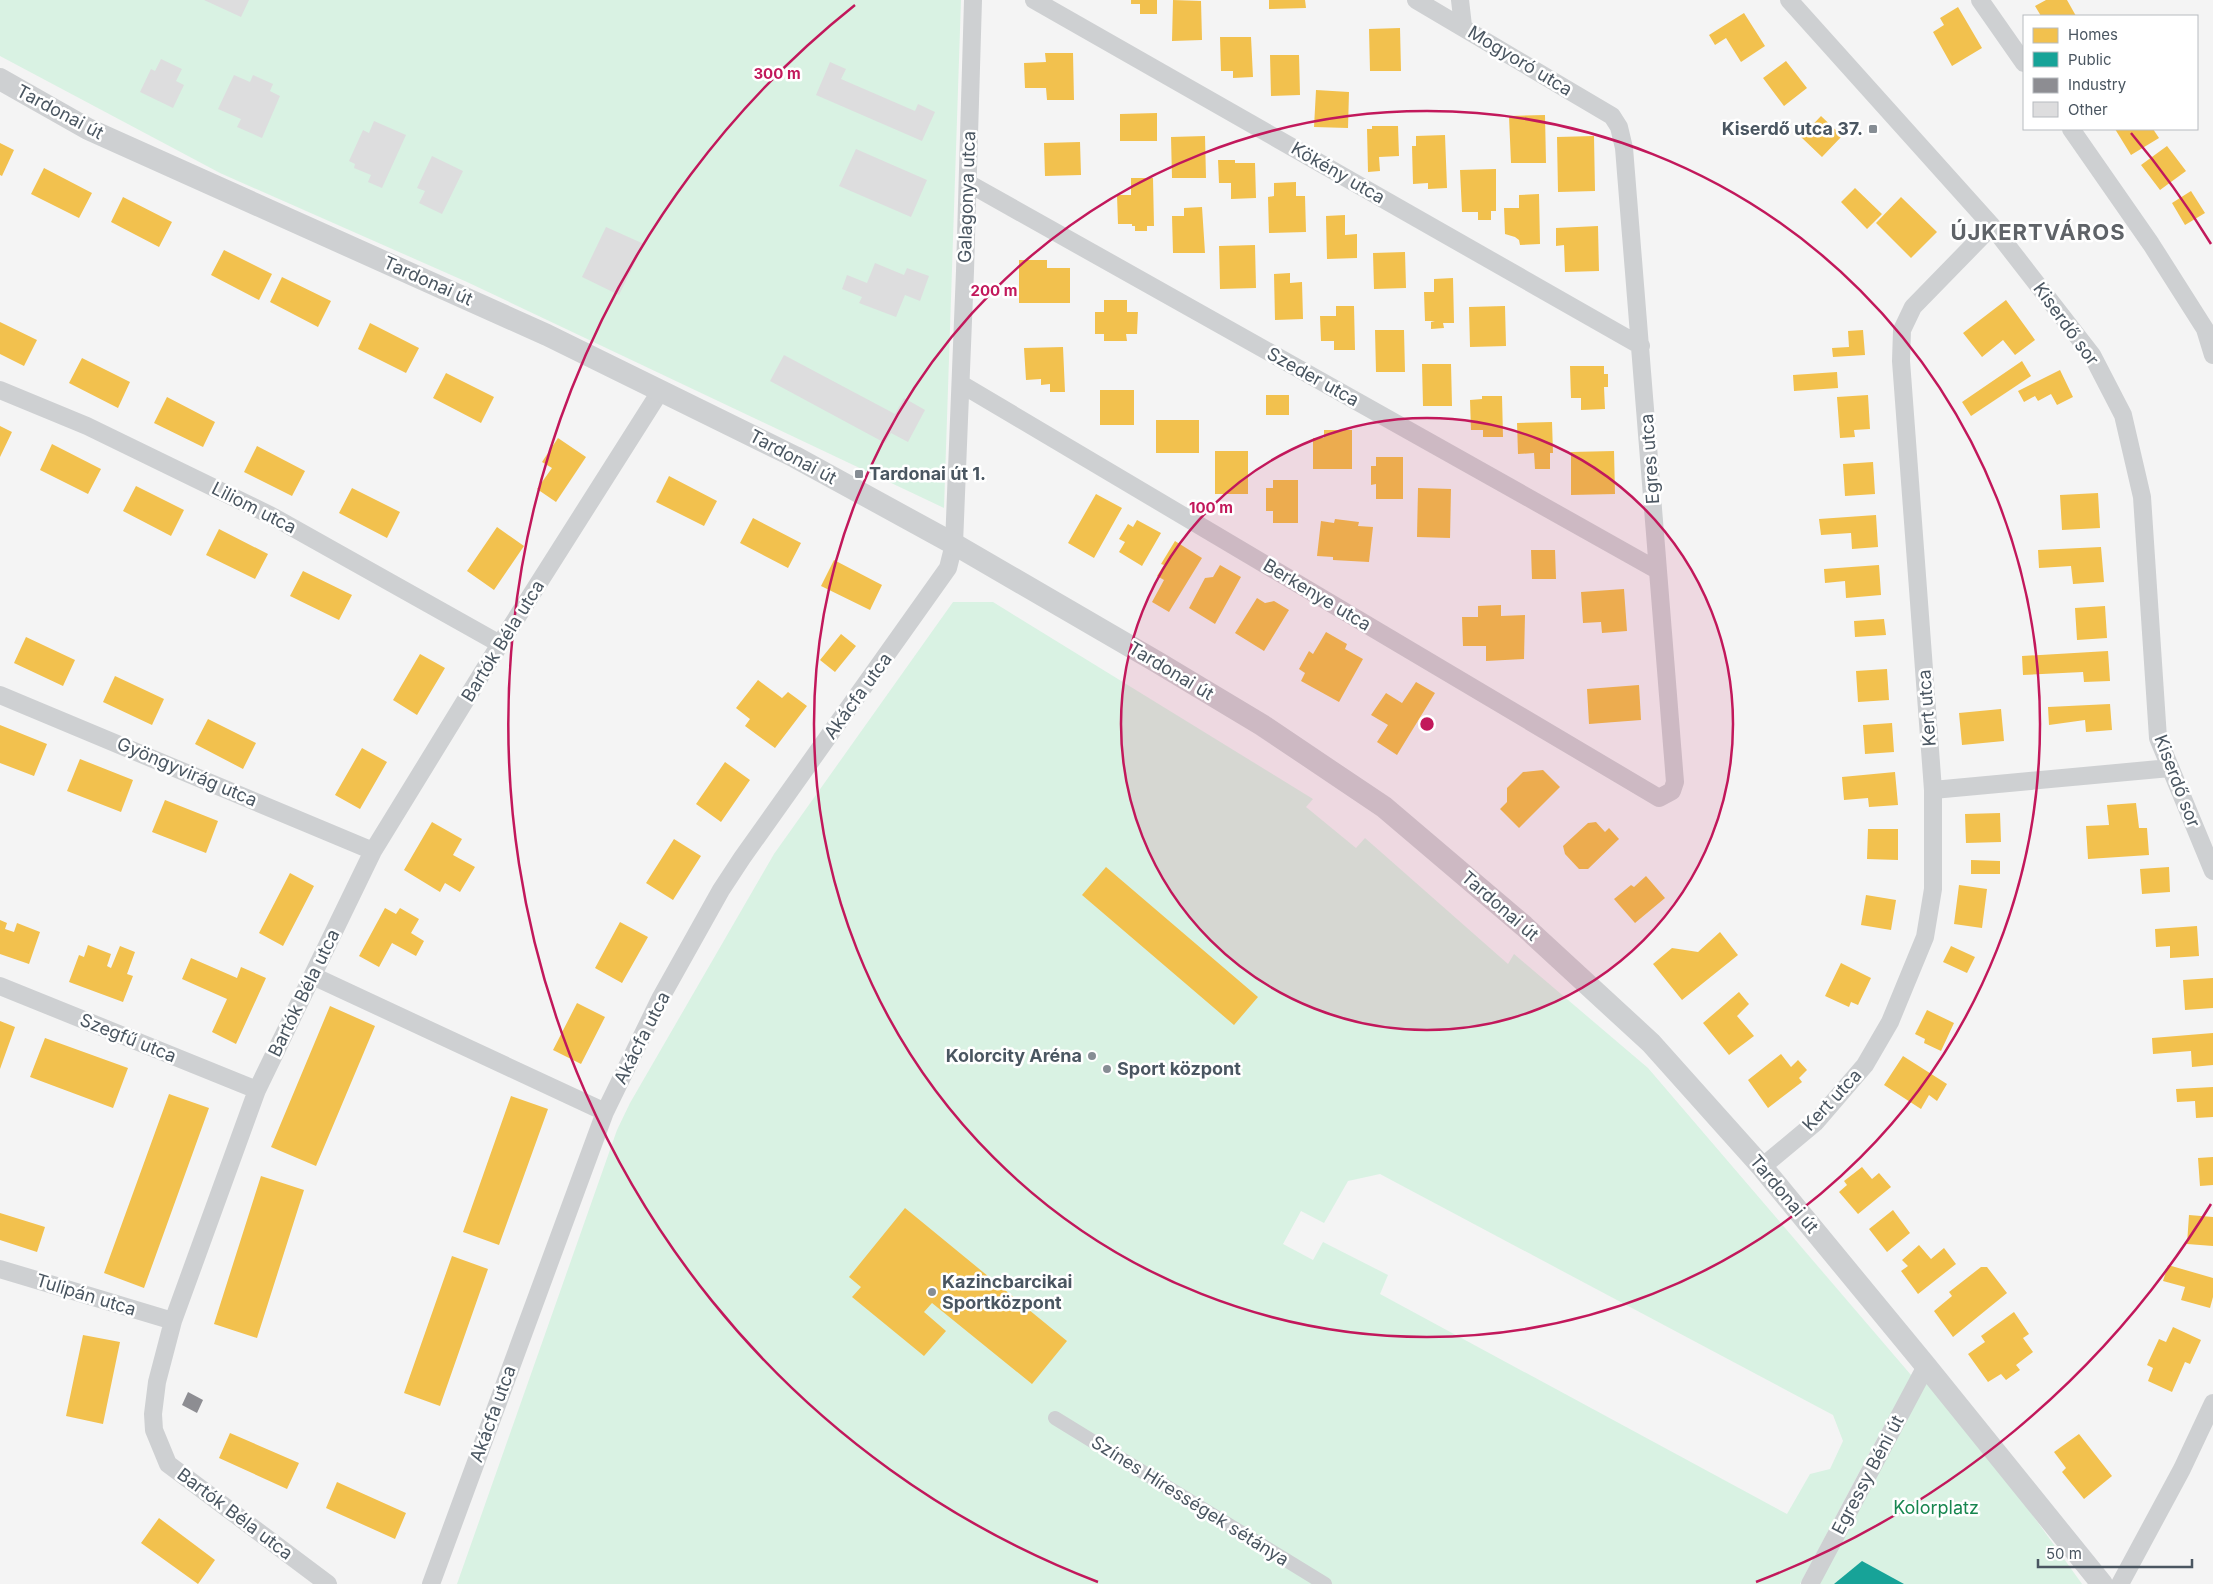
<svg xmlns="http://www.w3.org/2000/svg" width="2213" height="1584" viewBox="0 0 2213 1584" font-family="Inter,sans-serif">
	<style>
		.green { fill: #d9f2e3; fill-rule: evenodd }
		.homes { fill: #f2c14e }
		.public { fill: #17a398 }
		.industry { fill: #8d8d92 }
		.building { fill: #ddddde }
		.lines { fill: none; stroke-linecap: round; stroke-linejoin: round }
		.pedestrian { stroke: #ced0d2; stroke-width: 14 }
		.minor { stroke: #ced0d2; stroke-width: 18 }
		.tertiary { stroke: #ced0d2; stroke-width: 22 }
		.ring { fill: none; stroke: #c2185b; stroke-width: 2.5 }
		.poi-dot { fill: #868d94; stroke: #fff; stroke-width: 2 }
		.labels { text-anchor: middle; stroke-width: 5; stroke-linejoin: round; paint-order: stroke }
		.street-label { font-size: 18px; fill: #4a5661; stroke: #fff }
		.poi-label { font-size: 18px; font-weight: bold; fill: #4a5661; stroke: #fff; text-anchor: start }
		.park-label { font-size: 18px; fill: #17864f; stroke: #fff }
		.district-label { font-size: 22px; font-weight: bold; letter-spacing: 1px; fill: #5f6368; stroke: #fff }
		.centre { fill: #c2185b; stroke: #fff; stroke-width: 2.5 }
		.ring-label { font-size: 15px; text-anchor: middle; font-weight: bold; fill: #c2185b; stroke: #fff; stroke-width: 5; stroke-linejoin: round; paint-order: stroke }
	</style>
	<rect width="100%" height="100%" fill="#f4f4f4"/>
	<path class="green" d="M0 0H961L944 508 467 282 220 173 0 56Z
		M953 602H993L1313 799 1306 807 1356 848 1365 838 1508 964 1514 954 1648 1068 1917 1382 1926 1366 2082 1584H1810L1915 1386 1888 1418 1800 1584H457L617 1130 630 1103 774 854ZM1380 1174 1833 1415 1843 1441 1830 1469 1810 1474 1787 1514 1380 1294 1388 1275 1323 1242 1313 1260 1283 1244 1301 1211 1324 1223 1348 1181Z"/>
	<path class="homes" d="M1131 0H1157V14H1140V4H1131Z
		M1173 0 1201 1 1202 40 1172 41Z
		M1269 0H1305L1306 8 1269 9Z
		M2046 0H2067L2076 16H2041L2035 6Z
		M1958 7 1982 48 1952 66 1933 32 1944 25 1940 18Z
		M1744 13 1765 46 1741 62 1726 38 1715 45 1709 35Z
		M1400 28 1401 71H1370L1369 29Z
		M1220 37H1251L1253 77 1233 78V71H1221Z
		M1045 53H1073L1074 100H1047L1046 88H1025L1024 63 1046 62Z
		M1270 55H1299L1300 95 1271 96Z
		M1786 61 1807 88 1784 106 1763 78Z
		M1316 90 1349 92 1348 128 1314 127Z
		M1157 113V141H1120V114Z
		M1545 115 1546 163H1511L1509 116Z
		M1821 116 1842 136 1822 157 1801 137Z
		M1372 126H1398L1399 156 1379 157 1380 171 1368 172 1367 129H1372Z
		M2115 129H2153L2159 138 2131 155Z
		M1445 135 1447 188 1428 189V183L1413 184 1412 146H1416V136Z
		M1205 136 1206 178H1172L1171 137Z
		M1594 136 1595 191 1558 192 1557 137Z
		M1080 142 1081 175 1045 176 1044 143Z
		M0 143 14 150 2 176 0 175Z
		M2167 146 2186 171 2160 190 2141 165Z
		M1218 160H1235V163H1255L1256 198 1231 199V183H1219Z
		M44 168 92 193 79 218 31 194Z
		M1496 169V211H1491V220H1478V212H1462L1460 170Z
		M1131 178H1153L1154 226H1147V231H1135V226H1132V224H1118L1117 195H1131Z
		M1296 182V196H1305L1306 232 1269 233 1268 197 1274 196V183Z
		M1855 188 1882 214 1867 229 1841 202Z
		M2191 191 2205 213 2185 225 2172 203Z
		M1539 194 1540 244 1520 245 1519 240 1515 237 1505 234 1504 208H1519V195Z
		M123 197 172 222 159 247 111 222Z
		M1901 197 1937 232 1911 258 1876 223Z
		M1202 207 1205 253H1173L1172 216H1184V208Z
		M1345 215V235L1357 234V258L1327 259 1326 216Z
		M1598 226 1599 271 1565 272 1564 245 1556 246V228Z
		M1255 245 1256 288 1220 289 1219 246Z
		M224 250 272 274 259 300 211 275Z
		M1405 252 1406 288 1374 289 1373 253Z
		M1019 260H1047V268H1070V303H1019Z
		M1290 273V283L1302 282 1303 319 1275 320 1274 274Z
		M282 277 331 301 318 327 270 302Z
		M1453 278 1454 323H1443L1444 328 1431 329V322L1435 321H1425L1424 292H1434V279Z
		M1104 300H1127V312H1138L1137 334H1126L1127 341H1104V334H1095V312H1104Z
		M2006 300 2035 340 2015 355 2003 340 1982 357 1963 333Z
		M1336 306H1354L1355 350H1334V341H1321L1320 316H1336Z
		M1505 306 1506 346 1470 347 1469 307Z
		M0 322 37 340 24 366 0 354Z
		M370 323 419 348 406 373 358 349Z
		M1375 330H1404L1405 372H1376Z
		M1863 330 1865 355 1833 357 1832 348 1849 347 1848 331Z
		M1063 347 1065 392H1050V384L1041 385V379L1026 380 1024 348Z
		M82 358 130 382 118 408 69 383Z
		M2022 361 2031 376 1971 416 1962 402Z
		M1422 364H1451L1452 406H1423Z
		M1570 366H1604V374H1608V387H1604L1605 409 1581 410V398H1571Z
		M2060 370 2073 397 2057 405 2051 394 2038 401 2035 396 2024 402 2018 391Z
		M1837 372 1838 388 1794 391 1793 375Z
		M446 373 494 397 481 423 433 398Z
		M1100 390H1134V425H1100Z
		M1266 395H1289V415H1266Z
		M1868 395 1870 429 1854 430 1855 437 1840 438 1837 397Z
		M1482 396H1502L1503 437H1483V430H1471L1470 400 1482 399Z
		M167 397 215 422 203 447 154 423Z
		M1156 420H1199V453H1156Z
		M1552 422 1553 453H1550V469H1535L1534 453 1518 454 1517 423Z
		M0 426 12 432 0 457Z
		M1324 430H1352V469H1313V438H1324Z
		M558 438 586 457 556 502 537 489 552 468 542 462Z
		M52 444 101 469 88 494 40 470Z
		M257 446 305 471 292 496 244 472Z
		M1215 451H1248V494H1215Z
		M1614 451 1615 494 1571 495V452Z
		M1376 457H1403V499H1376V484L1371 485V466H1376Z
		M1873 462 1875 494 1845 496 1843 464Z
		M669 476 717 501 704 526 656 502Z
		M1273 480H1298V523H1273V511H1266V488H1273Z
		M136 486 184 510 171 536 123 511Z
		M352 488 400 512 387 538 339 513Z
		M1418 488 1451 489 1450 538 1417 537Z
		M2098 493 2100 528 2062 530 2060 495Z
		M1096 494 1122 508 1094 558 1068 543Z
		M1876 515 1878 547 1852 549 1851 533 1821 535 1819 519Z
		M753 518 801 543 788 568 740 543Z
		M1335 519 1359 522 1358 526 1373 527 1369 562 1333 560V557L1317 556 1321 521 1334 523Z
		M1137 520 1161 533 1142 566 1119 552 1125 542 1119 539 1128 524 1133 527Z
		M497 527 524 546 494 590 467 571Z
		M219 529 268 554 255 579 206 555Z
		M1175 541 1202 558 1169 612 1152 602 1164 580 1157 576 1164 565 1161 564Z
		M2101 547 2104 582 2073 584 2071 566 2039 568 2038 550Z
		M1531 550H1555L1556 579H1532Z
		M834 560 882 585 870 610 821 586Z
		M1220 565 1241 577 1215 624 1189 608 1205 578 1213 577Z
		M1879 565 1881 595 1846 598 1845 581 1825 583 1824 569Z
		M303 571 352 595 339 620 290 596Z
		M1624 589 1627 631 1602 633 1601 622 1583 623 1581 592Z
		M1257 598 1265 603 1274 601 1289 610 1264 651 1235 633Z
		M1501 605V616L1525 615 1524 659 1486 661V646H1463L1462 617H1478V606Z
		M2105 606 2107 638 2077 640 2075 608Z
		M1884 619 1886 635 1855 637 1854 621Z
		M1326 632 1347 644 1345 649 1363 659 1339 702 1301 681 1305 673 1299 669 1309 651 1313 654Z
		M841 634 856 646 835 672 820 660Z
		M26 637 75 660 63 686 14 663Z
		M2108 651 2110 681 2084 682 2083 672 2023 675 2022 656Z
		M420 654 445 668 417 715 393 700Z
		M1887 669 1889 700 1858 702 1856 671Z
		M115 676 164 699 152 725 103 702Z
		M758 680 782 698 788 692 807 706 775 748 745 726 750 719 736 708Z
		M1416 682 1435 693 1397 755 1377 742 1388 725 1371 715 1386 693 1402 703Z
		M1639 685 1641 720 1589 724 1587 689Z
		M2110 704 2112 730 2086 732 2085 720 2049 725 2048 707Z
		M2001 709 2004 741 1962 745 1959 713Z
		M208 719 256 743 243 769 195 744Z
		M1892 723 1894 752 1865 754 1863 725Z
		M0 725 47 744 34 776 0 763Z
		M362 748 387 762 360 809 335 795Z
		M80 759 133 780 121 812 67 791Z
		M725 762 750 780 721 822 696 804Z
		M1543 770 1560 787 1519 828 1500 809 1507 802V788L1523 772Z
		M1895 772 1898 805 1869 807 1868 798 1844 800 1842 777Z
		M165 800 218 821 206 853 152 832Z
		M2136 803 2139 828H2147L2149 855 2088 859 2086 826 2109 825 2107 805Z
		M2000 813 2001 842 1966 843 1965 814Z
		M432 822 462 839 453 855 475 867 460 892 445 883 440 892 404 870Z
		M1596 822 1605 832 1609 828 1619 839 1588 869H1579L1565 854 1563 846 1588 823Z
		M1868 829H1898V860L1867 859Z
		M674 839 701 856 673 900 646 883Z
		M1971 860 2000 861V874H1971Z
		M1106 867 1258 997 1234 1025 1082 895Z
		M2169 867 2170 892 2142 894 2140 869Z
		M290 873 314 886 283 946 259 933Z
		M1646 876 1665 898 1635 923 1614 899 1631 885 1634 887Z
		M1959 885 1987 889 1982 928 1954 924Z
		M1866 895 1896 900 1891 930 1861 925Z
		M385 908 396 914 400 908 419 919 411 933 424 941 416 956 392 943 379 967 359 956Z
		M0 920 7 923 5 929 14 932 17 923 40 932 29 964 0 954Z
		M620 922 648 937 622 983 595 968Z
		M2197 926 2199 956 2170 958V946L2156 947 2155 929Z
		M1720 932 1738 955 1682 1000 1653 964 1672 948 1698 952Z
		M88 945 111 954 107 966 111 968 120 946 135 952 127 974 133 976 123 1002 69 982 79 955 84 957Z
		M1951 946 1975 957 1967 973 1943 962Z
		M191 958 237 978 241 967 266 978 236 1044 212 1032 227 999 182 979Z
		M1841 963 1871 978 1858 1005 1851 1002 1849 1007 1825 996Z
		M2213 978V1008L2185 1010 2183 980Z
		M1739 992 1749 1004 1737 1016 1754 1036 1729 1055 1703 1023Z
		M577 1003 605 1017 581 1064 553 1050Z
		M330 1006 375 1026 316 1166 271 1147Z
		M1927 1010 1954 1023 1941 1051 1924 1043 1925 1039 1915 1034Z
		M0 1021 15 1027 0 1069Z
		M2213 1033V1065L2192 1067 2191 1051 2153 1054 2152 1038Z
		M45 1038 128 1068 113 1108 30 1077Z
		M1781 1054 1791 1067 1798 1060 1807 1070 1799 1078 1802 1082 1768 1108 1748 1080Z
		M1903 1056 1947 1084 1937 1101 1929 1095 1921 1109 1884 1085Z
		M2213 1087V1117L2196 1118 2195 1101 2177 1102 2176 1089Z
		M169 1094 209 1108 144 1288 104 1273Z
		M511 1096 548 1109 499 1245 463 1232Z
		M2213 1157V1185L2200 1186 2198 1158Z
		M1862 1167 1872 1179 1879 1173 1891 1187 1858 1214 1839 1192 1847 1185 1844 1181Z
		M261 1176 304 1190 257 1338 214 1324Z
		M905 1208 1067 1341 1032 1384 932 1303 924 1312 946 1331 924 1356 852 1297 861 1287 849 1277Z
		M1893 1210 1910 1233 1887 1252 1869 1229Z
		M0 1213 45 1227 37 1252 0 1240Z
		M2189 1215 2213 1217V1246L2187 1244Z
		M1919 1245 1931 1259 1944 1248 1956 1264 1918 1294 1901 1271 1908 1266 1902 1260Z
		M452 1256 488 1269 440 1406 404 1393Z
		M2168 1265 2213 1278V1297L2210 1308 2181 1300 2185 1287 2163 1281Z
		M1981 1267H1987L2007 1293 1953 1337 1934 1311 1952 1296 1949 1292Z
		M2014 1312 2029 1334 2023 1338 2033 1352 2016 1365 2020 1370 2006 1380 2001 1374 1988 1382 1968 1354 1985 1342 1981 1336Z
		M2173 1327 2201 1340 2190 1364 2185 1362 2172 1392 2148 1381 2153 1368 2147 1365 2159 1339 2166 1342Z
		M83 1335 120 1342 103 1424 66 1416Z
		M230 1433 299 1463 287 1489 219 1458Z
		M2079 1434 2112 1476 2084 1499 2062 1472 2066 1468 2054 1452Z
		M337 1482 406 1513 395 1539 326 1508Z
		M159 1518 215 1560 198 1584 141 1543Z"/>
	<path class="public" d="M1862 1561 1904 1584H1834Z"/>
	<path class="industry" d="M188 1392 203 1400 197 1413 182 1405Z"/>
	<path class="building" d="M204 0H249L241 17Z
		M161 59 182 69 176 81 184 85 173 108 140 92 151 69 155 71Z
		M830 62 846 69 841 79 915 111 918 104 935 112 922 141 816 95Z
		M234 75 250 82 253 75 273 84 270 91 280 96 262 138 237 127 241 119 218 109Z
		M374 121 406 135 382 188 368 182 371 175 354 168 355 164 349 161 363 130 369 133Z
		M856 149 927 180 911 217 839 186Z
		M432 156 463 171 442 214 419 203 425 191 417 188Z
		M606 227 644 244 619 295 582 277Z
		M875 263 904 275 907 268 929 276 920 301 905 295 896 317 859 303 862 297 842 289 847 275 867 283Z
		M784 355 895 414 904 398 925 410 908 442 891 433 885 443 770 381Z"/>
	<g class="lines">
		<path class="pedestrian" d="M1055 1418 1325 1584"/>
		<path class="minor" d="M1034 0 1641 346
			M1460 0 1463 26
			M1789 0 1992 226 2092 355 2123 415 2142 497 2158 738 2213 871
			M1980 0 2024 63
			M2071 129 2151 244 2205 329 2213 355
			M968 183 1657 570
			M961 384 1659 798 1672 791 1675 782 1624 148 1619 127 1612 116 1416 0
			M0 390 87 426 270 515 500 644
			M0 695 373 851
			M1933 790 2170 768
			M313 976 605 1112
			M0 986 257 1090
			M1762 1167 1816 1122 1865 1065 1890 1022 1925 937 1933 889V790L1901 361 1902 330 1913 307 1992 226
			M0 1269 173 1321
			M328 1584 168 1464 154 1430 153 1414 157 1382 173 1321 257 1090 373 851 500 644 661 390
			M431 1584 605 1112 660 999 721 890 742 858 948 568 954 544 965 271 973 0
			M1810 1584 1926 1366
			M2120 1584 2182 1469 2213 1403"/>
		<path class="tertiary" d="M0 79 88 129 547 335 795 457 954 544 1157 662 1262 725 1384 807 1524 926 1651 1043 1762 1167 1926 1366 2102 1584"/>
	</g>
	<circle cx="1427" cy="724" r="306" fill="#c2185b" fill-opacity=".12"/>
	<g class="ring">
		<circle cx="1427" cy="724" r="306"/>
		<circle cx="1427" cy="724" r="613"/>
		<path d="M2211 1204A919 919 0 0 1 1756 1582M1098 1582A919 919 0 0 1 855 5M2131 133A919 919 0 0 1 2211 244"/>
	</g>
	<g class="poi-dot">
		<rect x="1868" y="124" width="10" height="10" rx="2.5"/>
		<rect x="854" y="469" width="10" height="10" rx="2.5"/>
		<circle cx="1092" cy="1056" r="5"/>
		<circle cx="1107" cy="1069" r="5"/>
		<circle cx="932" cy="1292" r="5"/>
	</g>
	<g class="labels">
		<g class="street-label">
			<text transform="translate(1520 61) rotate(31)" y="6">Mogyoró utca</text>
			<text transform="translate(60 112) rotate(28)" y="6">Tardonai út</text>
			<text transform="translate(1338 173) rotate(30)" y="6">Kökény utca</text>
			<text transform="translate(967 197) rotate(-88)" y="6">Galagonya utca</text>
			<text transform="translate(428 281) rotate(24)" y="6">Tardonai út</text>
			<text transform="translate(2066 324) rotate(54)" y="6">Kiserdő sor</text>
			<text transform="translate(1313 377) rotate(29)" y="6">Szeder utca</text>
			<text transform="translate(793 457) rotate(28)" y="6">Tardonai út</text>
			<text transform="translate(1650 459) rotate(-94)" y="6">Egres utca</text>
			<text transform="translate(254 508) rotate(27)" y="6">Liliom utca</text>
			<text transform="translate(1317 595) rotate(31)" y="6">Berkenye utca</text>
			<text transform="translate(503 641) rotate(-58)" y="6">Bartók Béla utca</text>
			<text transform="translate(1171 671) rotate(31)" y="6">Tardonai út</text>
			<text transform="translate(858 696) rotate(-54)" y="6">Akácfa utca</text>
			<text transform="translate(1927 708) rotate(-94)" y="6">Kert utca</text>
			<text transform="translate(187 772) rotate(23)" y="6">Gyöngyvirág utca</text>
			<text transform="translate(2177 781) rotate(69)" y="6">Kiserdő sor</text>
			<text transform="translate(1500 906) rotate(41)" y="6">Tardonai út</text>
			<text transform="translate(304 993) rotate(-64)" y="6">Bartók Béla utca</text>
			<text transform="translate(128 1038) rotate(22)" y="6">Szegfű utca</text>
			<text transform="translate(642 1038) rotate(-63)" y="6">Akácfa utca</text>
			<text transform="translate(1832 1100) rotate(-47)" y="6">Kert utca</text>
			<text transform="translate(1784 1194) rotate(50)" y="6">Tardonai út</text>
			<text transform="translate(86 1295) rotate(17)" y="6">Tulipán utca</text>
			<text transform="translate(493 1414) rotate(-70)" y="6">Akácfa utca</text>
			<text transform="translate(1868 1475) rotate(-62)" y="6">Egressy Béni út</text>
			<text transform="translate(1190 1501) rotate(32)" y="6">Színes Hírességek sétánya</text>
			<text transform="translate(235 1514) rotate(37)" y="6">Bartók Béla utca</text>
		</g>
		<g class="poi-label">
			<text x="1863" y="135" text-anchor="end">Kiserdő utca 37.</text>
			<text x="869" y="480">Tardonai út 1.</text>
			<text x="1082" y="1062" text-anchor="end">Kolorcity Aréna</text>
			<text x="1117" y="1075">Sport központ</text>
			<text x="942" y="1288">Kazincbarcikai<tspan x="942" dy="21">Sportközpont</tspan></text>
		</g>
		<g class="park-label">
			<text x="1936" y="1514">Kolorplatz</text>
		</g>
		<g class="district-label">
			<text x="2038" y="240">ÚJKERTVÁROS</text>
		</g>
	</g>
	<circle cx="1427" cy="724" r="8" class="centre"/>
	<g class="ring-label">
		<text x="777" y="79">300 m</text>
		<text x="994" y="296">200 m</text>
		<text x="1211" y="513">100 m</text>
	</g>
	<rect x="2023" y="15" width="175" height="115" fill="#ffffff" stroke="#b7bbc0"/>
	<rect x="2033" y="28" width="25" height="15" fill="#f2c14e" stroke="#b7bbc0"/>
	<text x="2068" y="40" font-size="15" fill="#4a5661">Homes</text>
	<rect x="2033" y="52" width="25" height="15" fill="#17a398" stroke="#b7bbc0"/>
	<text x="2068" y="65" font-size="15" fill="#4a5661">Public</text>
	<rect x="2033" y="78" width="25" height="15" fill="#8d8d92" stroke="#b7bbc0"/>
	<text x="2068" y="90" font-size="15" fill="#4a5661">Industry</text>
	<rect x="2033" y="102" width="25" height="15" fill="#ddddde" stroke="#b7bbc0"/>
	<text x="2068" y="115" font-size="15" fill="#4a5661">Other</text>
	<path d="M2038 1559v8h154v-8" fill="none" stroke="#4a5661" stroke-width="2.5"/>
	<text x="2046" y="1559" font-size="15" fill="#4a5661" stroke="#ffffff" stroke-width="4" paint-order="stroke">50 m</text>
</svg>
